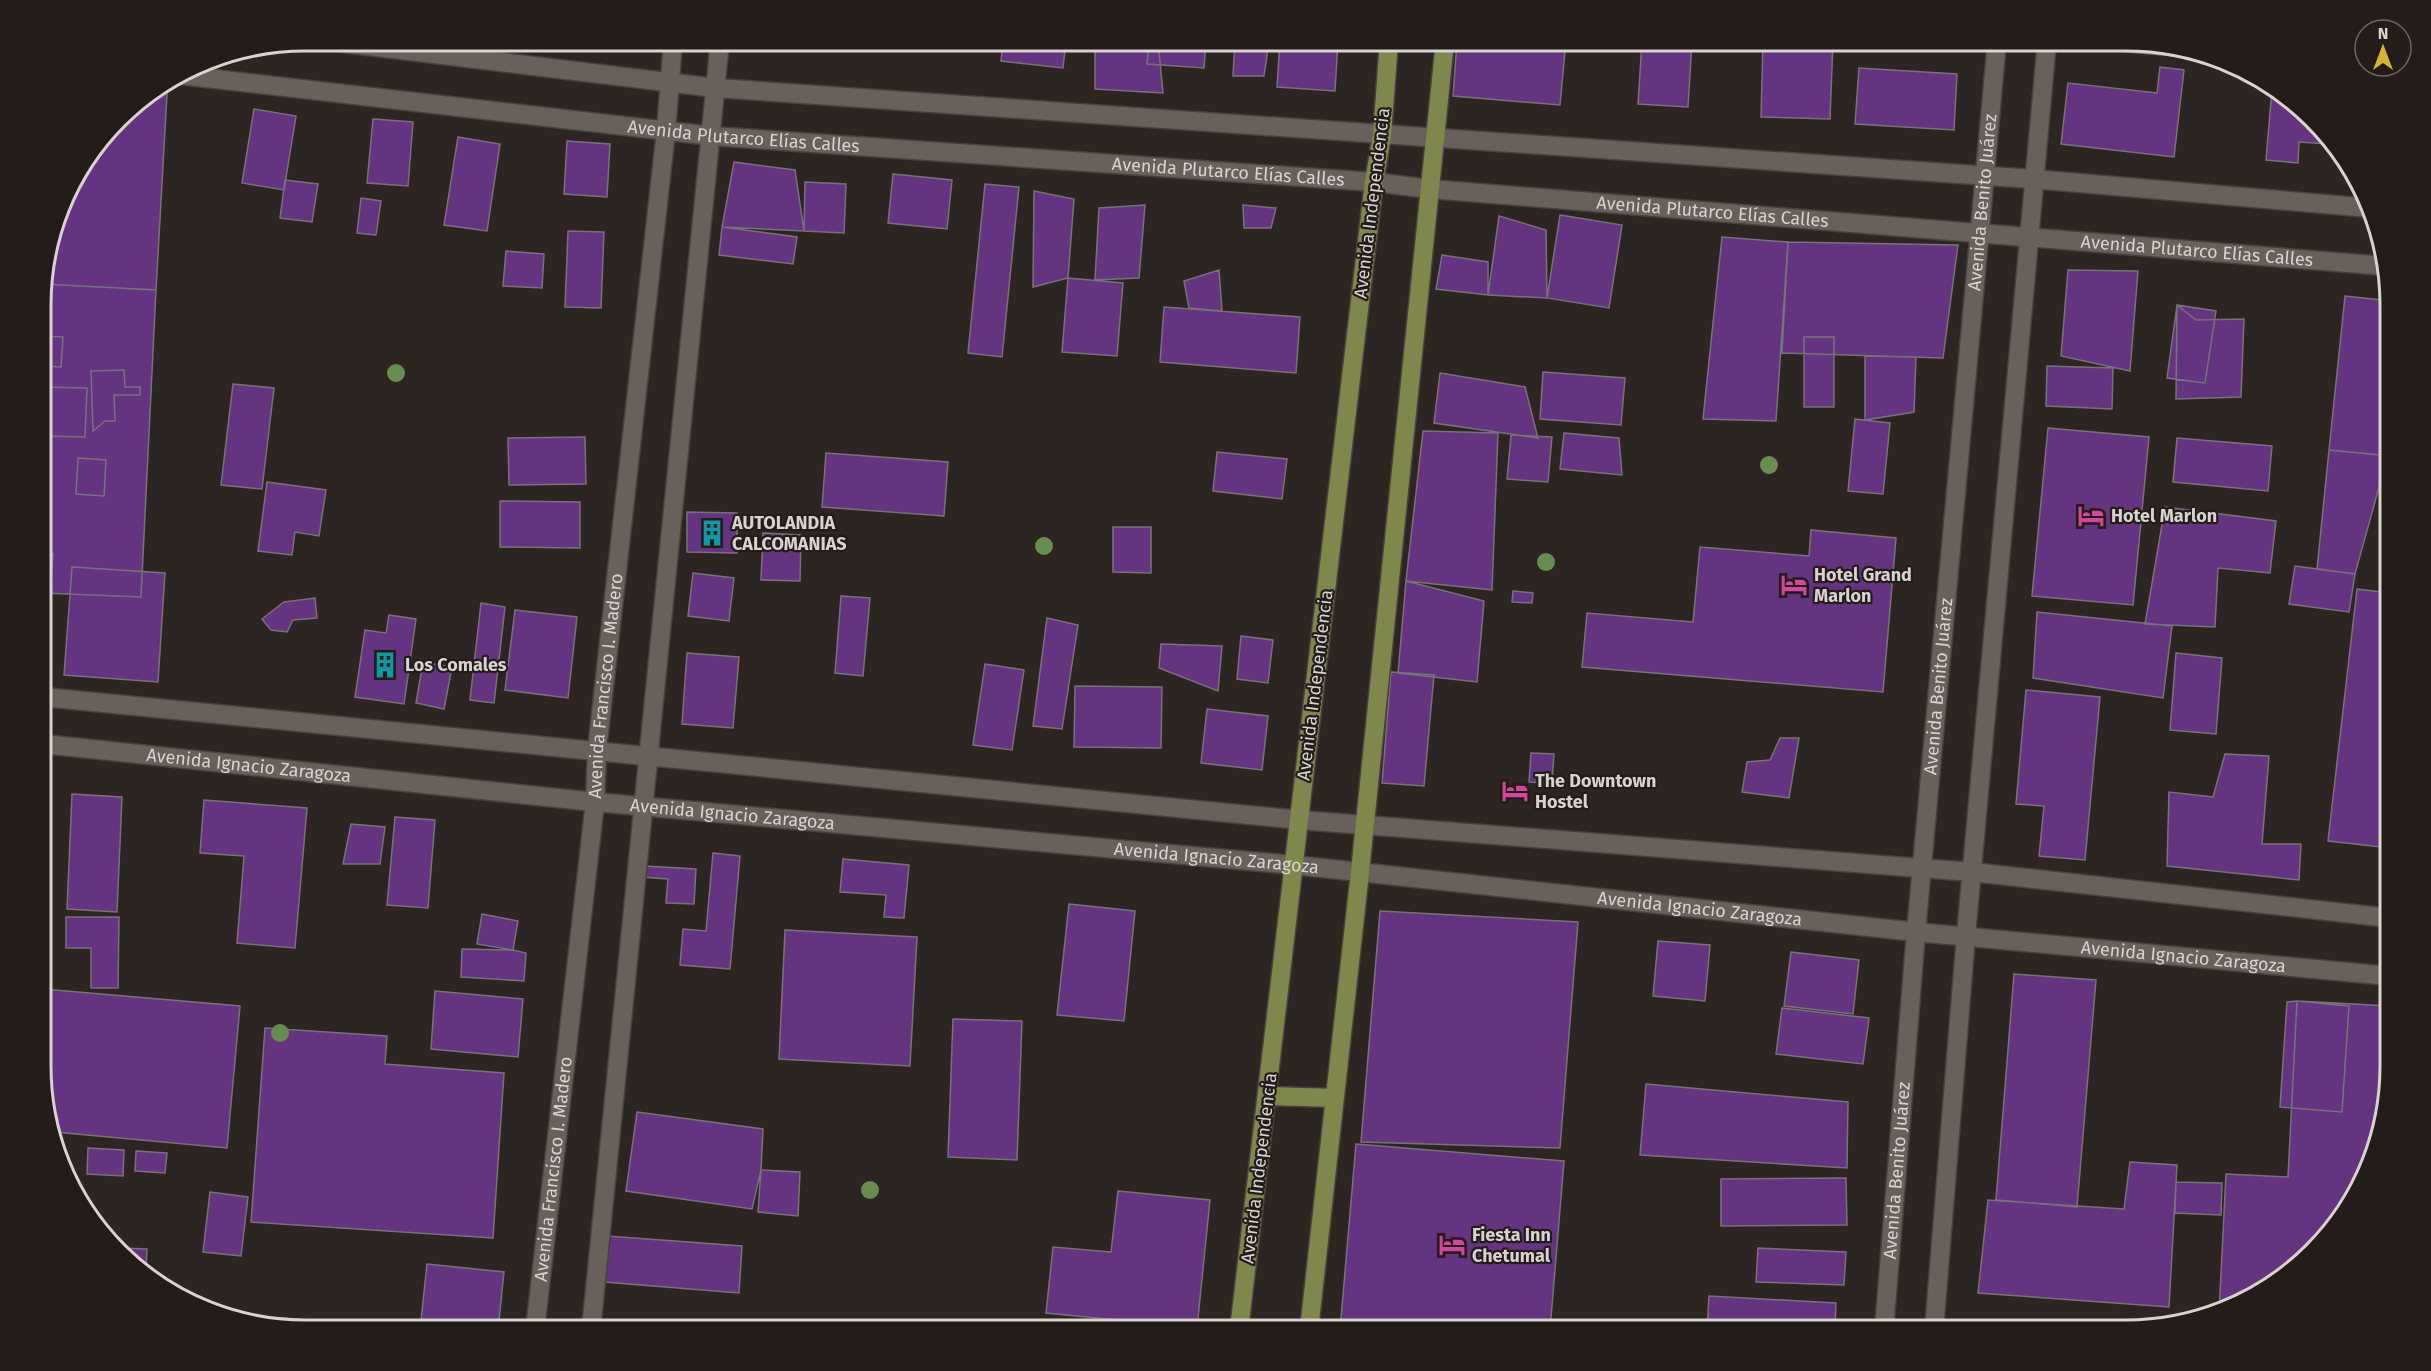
<svg xmlns="http://www.w3.org/2000/svg" width="2431" height="1371" viewBox="0 0 2431 1371" font-family="'Fira Sans',sans-serif">
	<style>
		.building { fill: #653480; stroke: #77727a; stroke-width: 1.5 }
		.lines { fill: none; stroke-linecap: round; stroke-linejoin: round }
		.minor-casing { stroke: #48413e; stroke-width: 21 }
		.major-casing { stroke: #48413e; stroke-width: 21 }
		.minor { stroke: #69605c; stroke-width: 18 }
		.major { stroke: #80874c; stroke-width: 18 }
		.tree { fill: #688d50 }
		.labels { text-anchor: middle; stroke-width: 4.5; stroke-linejoin: round; paint-order: stroke }
		.street-label { font-size: 18px; fill: #d8d3d0; stroke: #231c19 }
		.poi-label { font-size: 18px; font-weight: bold; fill: #d8d3d0; stroke: #231c19; text-anchor: start }
		.rim { fill: none; stroke: #d8d3d0; stroke-width: 3 }
	</style>
	<rect width="100%" height="100%" fill="#2d2522"/>
	<path class="building" d="M747 41H821L820 44Z
		M1003 41H1066L1063 68 1001 61Z
		M1095 41H1158L1163 93 1095 89Z
		M1149 41H1206L1204 68 1147 64Z
		M1235 41H1269L1264 76H1233Z
		M1280 41H1338L1335 91 1277 87Z
		M1457 41H1524L1523 48 1565 51 1560 105 1453 96Z
		M1642 41H1692L1688 107 1638 104Z
		M1763 41H1788V49L1818 50V41H1833L1830 119 1761 117Z
		M2084 41H2127L2185 48V57L2083 48Z
		M2160 67 2184 70 2174 157 2061 144 2068 83 2157 93Z
		M1859 68 1957 74 1954 130 1855 124Z
		M2272 89 2328 141V144L2299 142 2298 163 2266 160Z
		M151 93 167 94 156 290 43 284V271L68 188 130 106Z
		M254 109 296 116 284 190 242 183Z
		M373 119 413 122 408 186 367 183Z
		M458 137 500 144 487 231 444 225Z
		M567 141 610 144 607 197 564 194Z
		M734 162 795 170 804 231 722 227Z
		M893 174 952 180 947 229 888 223Z
		M285 180 318 184 312 222 280 218Z
		M805 182 846 184 844 233 804 231Z
		M985 184 1019 187 1002 357 968 353Z
		M1034 191 1074 199 1068 278 1033 287Z
		M361 198 381 201 376 235 357 233Z
		M1145 205 1139 278 1095 280 1099 208Z
		M1243 205 1276 208 1271 228H1244Z
		M1560 215 1622 225 1609 308 1547 298Z
		M1499 216 1546 230 1547 298 1488 295Z
		M722 227 797 237 793 264 719 255Z
		M568 231 604 232 601 308 565 307Z
		M1722 237 1788 242 1776 421 1703 419Z
		M1788 242 1958 245 1943 358 1782 353Z
		M506 251 544 254 542 288 503 286Z
		M1442 255 1488 262V295L1436 289Z
		M1219 270 1222 311 1189 308 1184 281Z
		M2068 270 2138 271 2130 371 2061 356Z
		M1068 278 1123 283 1117 356 1062 352Z
		M43 284 156 290 141 597 43 593Z
		M2345 296 2390 301V456L2329 450Z
		M2177 305 2216 311 2205 383 2167 378Z
		M2177 305 2196 320 2244 319 2241 397 2176 399Z
		M1164 307 1300 317 1296 373 1160 362Z
		M43 336 63 337 61 367 43 366Z
		M1804 337H1834V407H1804Z
		M1865 356 1916 357 1914 412 1865 420Z
		M2047 366 2113 368 2112 409 2046 406Z
		M124 370 125 387H140V395H114L115 421H105L93 431 91 371Z
		M1543 372 1625 378 1621 425 1540 419Z
		M1440 373 1525 387 1538 438 1434 423Z
		M233 384 274 388 262 489 221 485Z
		M43 387 87 388 85 437 43 436Z
		M1855 419 1890 423 1883 494 1848 491Z
		M2048 428 2149 437 2133 605 2032 596Z
		M1423 431 1498 433 1492 590 1406 581Z
		M1564 433 1619 438 1622 475 1560 469Z
		M1511 435 1552 437 1548 482 1507 479Z
		M585 437 586 484 509 485 508 438Z
		M2177 438 2272 446 2268 491 2173 482Z
		M2329 450 2390 456V481L2381 480 2355 574 2317 569Z
		M1217 452 1287 459 1282 499 1213 491Z
		M826 453 948 462 944 516 822 507Z
		M78 458 106 460 104 496 76 494Z
		M267 482 326 490 319 536 295 532 292 555 258 551Z
		M43 490 47 491 45 520H43Z
		M500 501 580 502V548L500 547Z
		M2165 507 2276 521 2270 573 2218 568 2215 627 2145 624Z
		M687 512 737 513V553L687 552Z
		M1113 527H1151V573L1113 572Z
		M1811 530 1896 538 1883 692 1582 667 1587 613 1693 622 1700 547 1809 556Z
		M763 533 801 535 800 581 761 580Z
		M43 553 53 554 51 584 43 583Z
		M2295 566 2355 574 2349 612 2289 604Z
		M72 567 165 573 158 682 64 675Z
		M693 573 734 578 729 621 688 616Z
		M1406 581 1484 601 1477 682 1398 673Z
		M43 587H52L46 667H43Z
		M2357 589 2390 593V848L2328 841Z
		M1513 591 1533 593 1532 603 1512 602Z
		M841 596 870 598 863 676 835 673Z
		M315 598 317 618 293 620 287 632 271 630 262 619 284 602Z
		M481 603 505 607 494 703 470 700Z
		M515 610 577 617 568 698 505 690Z
		M2037 612 2172 626 2163 698 2033 678Z
		M389 615 416 619 404 704 355 697 365 630 386 633Z
		M1047 618 1078 625 1062 729 1033 726Z
		M1241 636 1273 640 1268 683 1237 679Z
		M1161 644 1222 646 1218 691 1159 668Z
		M687 653 739 657 733 728 682 724Z
		M2176 653 2222 658 2216 734 2170 730Z
		M423 662 452 667 444 709 416 703Z
		M985 664 1024 670 1012 750 973 745Z
		M1391 672 1434 675 1424 786 1382 783Z
		M1075 686 1162 687 1161 748 1074 747Z
		M2026 690 2100 697 2085 860 2039 856 2044 806 2016 804Z
		M1207 709 1268 716 1262 770 1201 763Z
		M1780 738H1799L1789 798 1742 792 1747 762 1770 760Z
		M1531 753 1554 754 1552 783 1529 782Z
		M2225 754 2269 756 2262 844H2301L2299 880 2167 866 2169 792 2213 797Z
		M72 794 122 797 117 912 67 909Z
		M204 800 307 808 295 948 237 943 244 856 200 853Z
		M395 817 435 820 428 908 387 905Z
		M351 824 385 827 380 864H343Z
		M713 853 740 856 730 969 680 965 683 929 706 931Z
		M843 859 909 865 904 918 884 917 886 895 840 892Z
		M645 866 696 869 694 904 666 903 668 879 641 877Z
		M1069 904 1135 911 1124 1021 1057 1015Z
		M1380 911 1578 922 1560 1148 1361 1142Z
		M482 914 518 921 513 950 477 944Z
		M66 917H119L118 988H91V948H66Z
		M785 930 917 937 910 1066 779 1059Z
		M1658 941 1710 945 1705 1001 1653 996Z
		M462 949 513 950 526 953 524 981 461 977Z
		M1791 952 1859 960 1853 1014 1784 1006Z
		M2014 974 2096 980 2077 1207 1996 1200Z
		M43 989 240 1006 227 1148 55 1132 43 1100Z
		M435 991 523 999 518 1057 431 1049Z
		M2297 1001 2349 1006 2342 1112 2280 1107 2287 1002Z
		M2297 1001 2390 1006 2388 1088 2355 1198 2273 1286 2219 1313 2226 1174 2288 1177Z
		M1782 1008 1869 1018 1863 1064 1776 1054Z
		M953 1019 1022 1021 1017 1160 948 1157Z
		M265 1028 387 1036 385 1064 504 1073 493 1238 251 1222Z
		M1646 1084 1848 1102 1847 1168 1640 1155Z
		M637 1112 763 1129 761 1170 752 1209 626 1191Z
		M1356 1144 1564 1161 1550 1330H1340Z
		M88 1148 124 1150 123 1176 87 1174Z
		M136 1151 167 1153 165 1173 135 1171Z
		M2130 1162 2177 1165 2169 1307 1978 1293 1988 1200 2124 1209Z
		M761 1170 800 1172 798 1216 758 1212Z
		M1846 1178 1847 1225 1721 1226V1179Z
		M2176 1182 2222 1183 2221 1215 2175 1213Z
		M1118 1191 1210 1200 1197 1328 1046 1313 1053 1247 1111 1252Z
		M210 1192 248 1197 241 1256 203 1252Z
		M607 1236 742 1246 739 1293 604 1282Z
		M122 1248 147 1249 146 1270Z
		M1758 1248 1846 1252 1844 1285 1756 1282Z
		M427 1264 504 1272 498 1330H420Z
		M1709 1296 1836 1303 1835 1330H1707Z"/>
	<g class="lines">
		<g class="minor-casing">
			<g id="minor">
				<path d="M327 41 716 88 2033 179 2371 208"/>
				<path id="s1" d="M180 75 712 136 1374 182 1430 189 2386 266"/>
				<path d="M43 697 1300 820 1972 872 2390 918"/>
				<path id="s2" d="M43 744 595 802 1294 865 1916 932 2390 976"/>
				<path id="s3" d="M535 1330 595 802 597 750 666 131 673 41"/>
				<path d="M591 1330 720 41"/>
				<path id="s4" d="M1884 1330 1916 932 1997 41"/>
				<path d="M1934 1330 1966 935 2047 41"/>
			</g>
		</g>
		<g class="major-casing">
			<path id="major" d="M1267 1096 1335 1098
				M1239 1330 1374 182 1382 135 1389 41
				M1309 1330 1360 872 1445 41"/>
		</g>
		<use href="#minor" class="minor"/>
		<use href="#major" class="major"/>
	</g>
	<g class="tree">
		<circle cx="396" cy="373" r="9"/>
		<circle cx="1769" cy="465" r="9"/>
		<circle cx="1044" cy="546" r="9"/>
		<circle cx="1546" cy="562" r="9"/>
		<circle cx="280" cy="1033" r="9"/>
		<circle cx="870" cy="1190" r="9"/>
	</g>
	<defs>
		<g id="hotel-bare" transform="scale(2.07)"><path d="M-6-4.5h1.5V1H6V5H4.5V3h-9V5H-6ZM-4 0a1.8 1.8 0 1 1 3.6 0ZM.5 0V-2.5h3Q6-2.5 6 0Z" fill="#d1479c" stroke="#231c19" stroke-width="2.5" paint-order="stroke"/></g>
		<g id="building-bare" transform="scale(2.07)"><path d="M-4-6H4V6H1V3H-1V6H-4ZM-2.5-4.3h1.7v1.8h-1.7ZM.8-4.3h1.7v1.8H.8ZM-2.5-1h1.7V.8h-1.7ZM.8-1h1.7V.8H.8Z" fill="#0f9aa8" stroke="#231c19" stroke-width="2.5" paint-order="stroke"/></g>
	</defs>
	<g fill-rule="evenodd">
		<use href="#hotel-bare" x="2091" y="516"/>
		<use href="#building-bare" x="712" y="533"/>
		<use href="#hotel-bare" x="1794" y="585"/>
		<use href="#building-bare" x="385" y="665"/>
		<use href="#hotel-bare" x="1515" y="791"/>
		<use href="#hotel-bare" x="1452" y="1245"/>
	</g>
	<g class="labels">
		<g class="street-label">
			<text dy="6" stroke="none"><textPath href="#s1" startOffset="567">Avenida Plutarco Elías Calles</textPath></text>
			<text dy="6" stroke="none"><textPath href="#s1" startOffset="1053">Avenida Plutarco Elías Calles</textPath></text>
			<text dy="6" stroke="none"><textPath href="#s4" startOffset="1132">Avenida Benito Juárez</textPath></text>
			<text transform="translate(1372 203) rotate(-83)" y="6">Avenida Independencia</text>
			<text dy="6" stroke="none"><textPath href="#s1" startOffset="1539">Avenida Plutarco Elías Calles</textPath></text>
			<text dy="6" stroke="none"><textPath href="#s1" startOffset="2025">Avenida Plutarco Elías Calles</textPath></text>
			<text transform="translate(1315 685) rotate(-83)" y="6">Avenida Independencia</text>
			<text dy="6" stroke="none"><textPath href="#s4" startOffset="646">Avenida Benito Juárez</textPath></text>
			<text dy="6" stroke="none"><textPath href="#s3" startOffset="648">Avenida Francisco I. Madero</textPath></text>
			<text dy="6" stroke="none"><textPath href="#s2" startOffset="207">Avenida Ignacio Zaragoza</textPath></text>
			<text dy="6" stroke="none"><textPath href="#s2" startOffset="693">Avenida Ignacio Zaragoza</textPath></text>
			<text dy="6" stroke="none"><textPath href="#s2" startOffset="1179">Avenida Ignacio Zaragoza</textPath></text>
			<text dy="6" stroke="none"><textPath href="#s2" startOffset="1665">Avenida Ignacio Zaragoza</textPath></text>
			<text dy="6" stroke="none"><textPath href="#s2" startOffset="2151">Avenida Ignacio Zaragoza</textPath></text>
			<text transform="translate(1259 1168) rotate(-83)" y="6">Avenida Independencia</text>
			<text dy="6" stroke="none"><textPath href="#s3" startOffset="162">Avenida Francisco I. Madero</textPath></text>
			<text dy="6" stroke="none"><textPath href="#s4" startOffset="160">Avenida Benito Juárez</textPath></text>
		</g>
		<g class="poi-label">
			<text x="2111" y="522">Hotel Marlon</text>
			<text x="732" y="529">AUTOLANDIA<tspan x="732" dy="21">CALCOMANIAS</tspan></text>
			<text x="1814" y="581">Hotel Grand<tspan x="1814" dy="21">Marlon</tspan></text>
			<text x="405" y="671">Los Comales</text>
			<text x="1535" y="787">The Downtown<tspan x="1535" dy="21">Hostel</tspan></text>
			<text x="1472" y="1241">Fiesta Inn<tspan x="1472" dy="21">Chetumal</tspan></text>
		</g>
	</g>
	<path d="M0 0H2431V1371H0ZM305 51H2126A254 254 0 0 1 2380 305V1066A254 254 0 0 1 2126 1320H305A254 254 0 0 1 51 1066V305A254 254 0 0 1 305 51Z" fill="#231c19" fill-rule="evenodd"/>
	<path class="rim" d="M305 51H2126A254 254 0 0 1 2380 305V1066A254 254 0 0 1 2126 1320H305A254 254 0 0 1 51 1066V305A254 254 0 0 1 305 51Z"/>
	<g transform="translate(2383 48)"><circle r="28" fill="#231c19" stroke="#6b6562" stroke-width="1.5"/>
	<path d="M0-4.5L10 22L0 15L-10 22Z" fill="#d5b535"/>
	<text y="-9" font-size="16" font-weight="bold" text-anchor="middle" fill="#d8d3d0">N</text>
	</g>
</svg>
